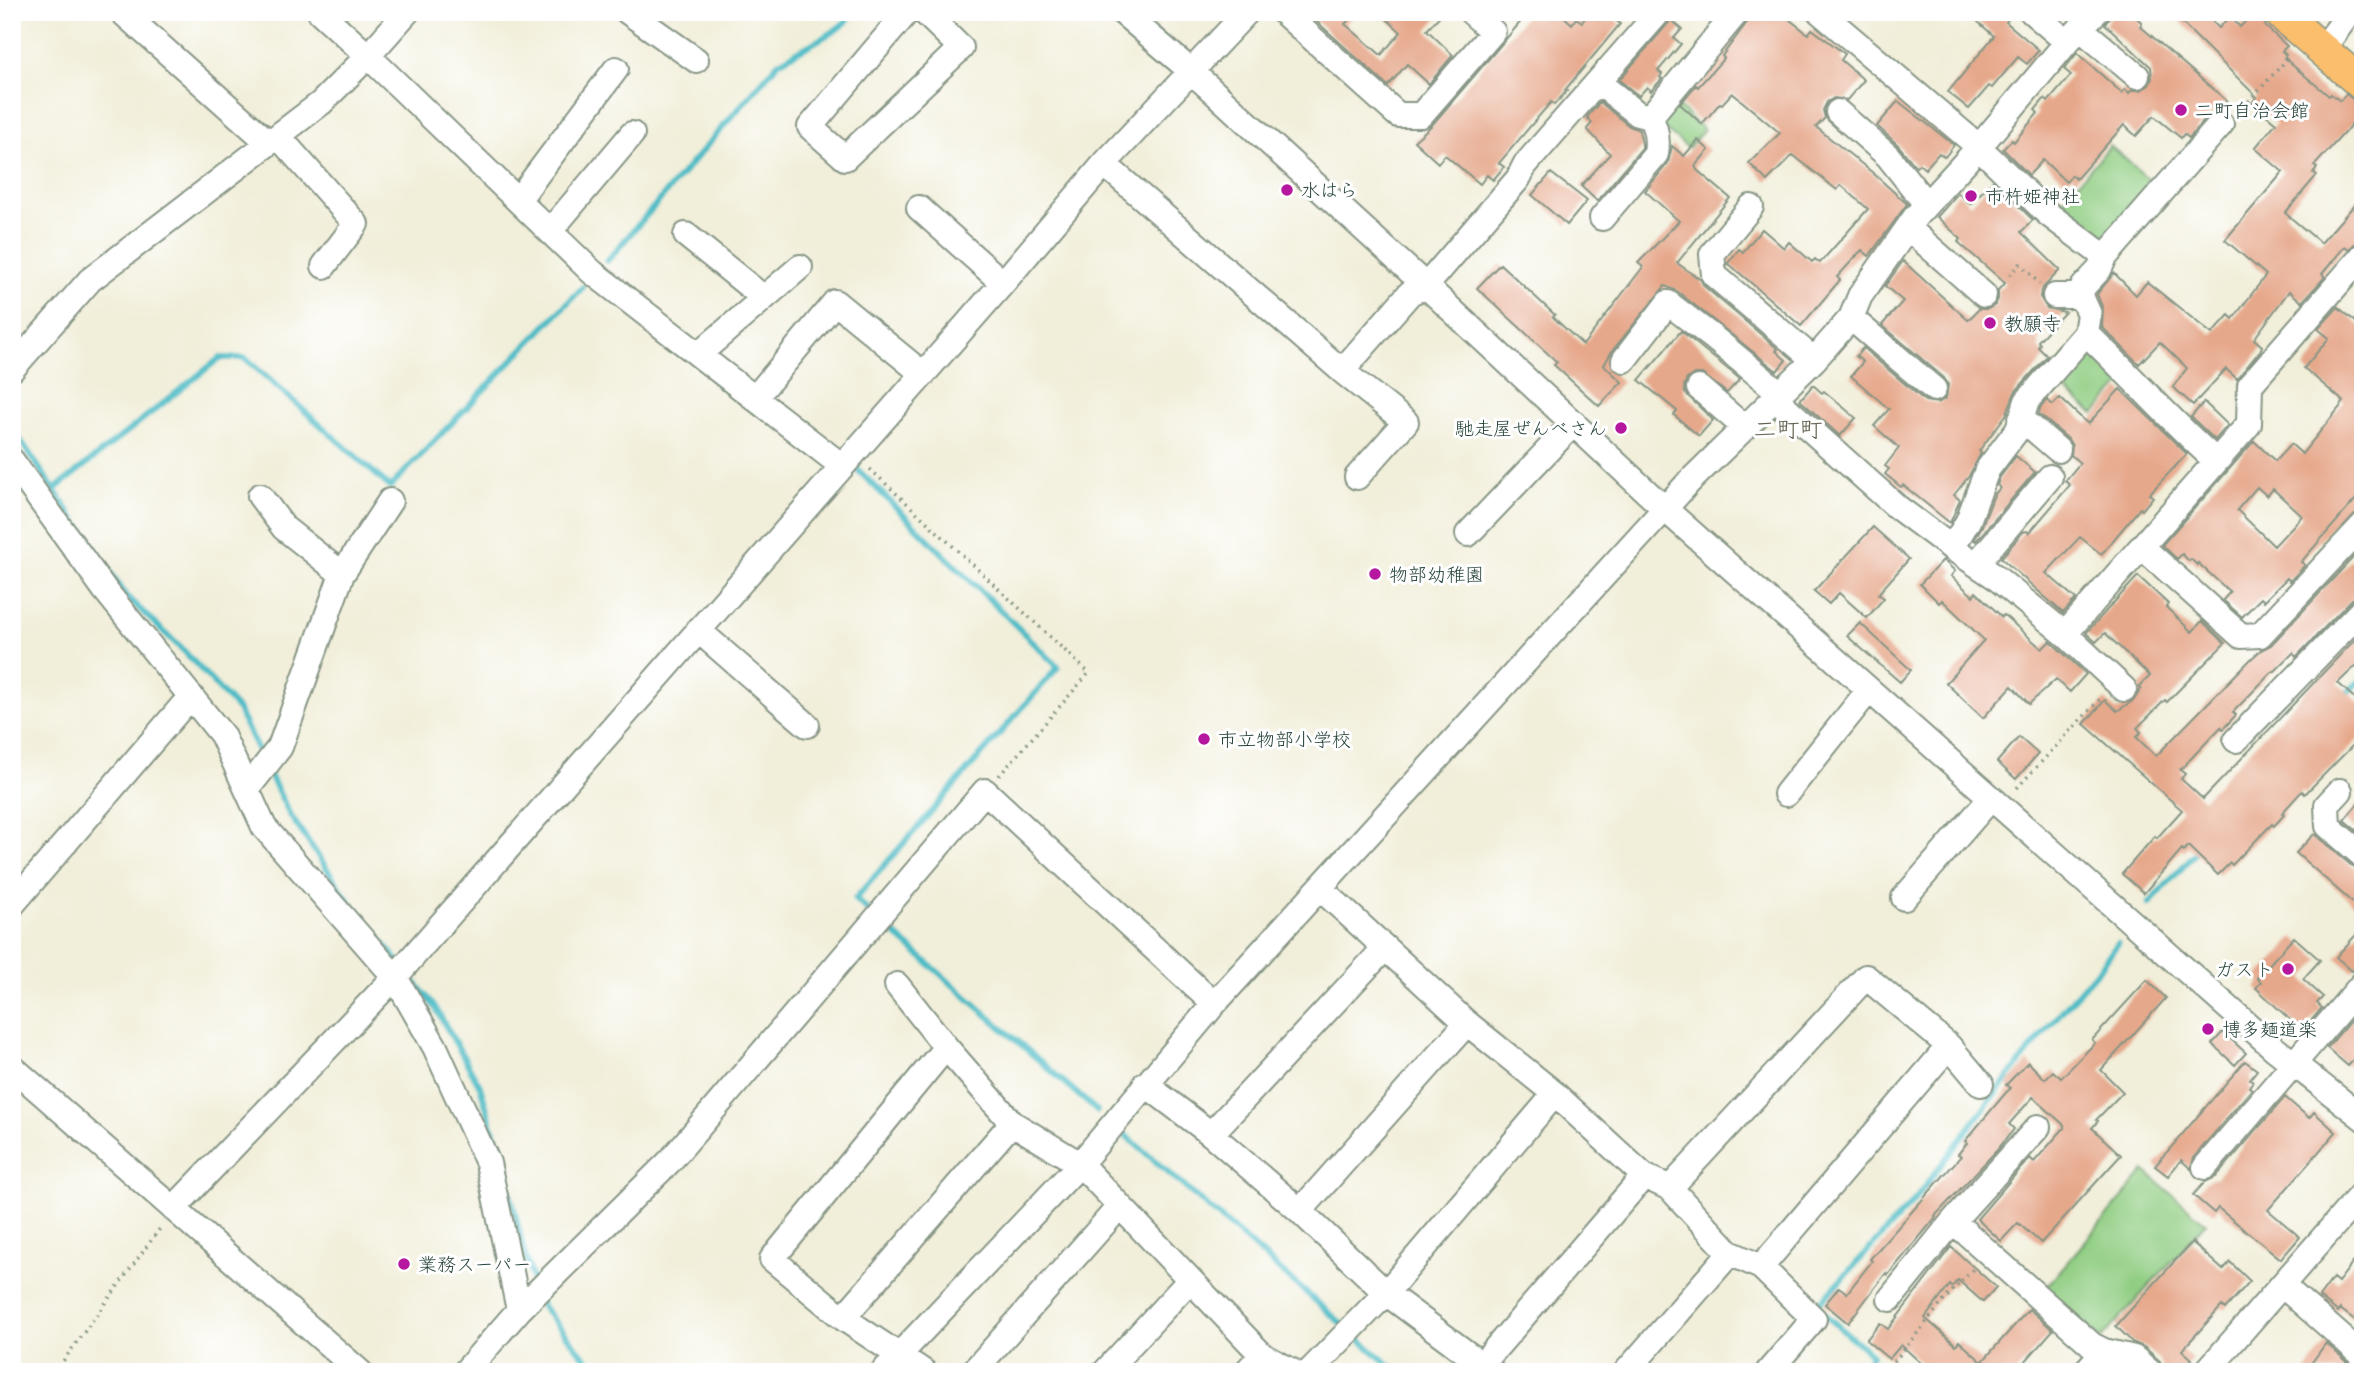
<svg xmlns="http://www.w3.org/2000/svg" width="2375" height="1384" viewBox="0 0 2375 1384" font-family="Sriracha,'Klee One',sans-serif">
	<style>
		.green { fill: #91ce83; stroke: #58865c; stroke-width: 2 }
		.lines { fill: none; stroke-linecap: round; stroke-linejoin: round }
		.stream { stroke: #4ebcc6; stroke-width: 6 }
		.building { fill: #e6a88b; fill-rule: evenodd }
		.minor-casing { stroke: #889686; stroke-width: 28 }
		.major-casing { stroke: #889686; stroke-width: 35 }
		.path { stroke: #889686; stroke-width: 3.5; stroke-dasharray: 2 5; stroke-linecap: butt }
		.minor { stroke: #fff; stroke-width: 24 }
		.major { stroke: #fabe6d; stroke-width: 32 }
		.poi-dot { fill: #b5179e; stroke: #fff; stroke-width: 2.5 }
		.labels { text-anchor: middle; stroke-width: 6; stroke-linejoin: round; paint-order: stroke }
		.poi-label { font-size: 19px; fill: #1f3d34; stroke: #fff; text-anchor: start }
		.quarter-label { font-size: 23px; fill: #656252; stroke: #fff }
	</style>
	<rect width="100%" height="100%" fill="#fff"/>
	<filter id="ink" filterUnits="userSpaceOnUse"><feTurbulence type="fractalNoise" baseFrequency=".0143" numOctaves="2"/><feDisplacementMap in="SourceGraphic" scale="14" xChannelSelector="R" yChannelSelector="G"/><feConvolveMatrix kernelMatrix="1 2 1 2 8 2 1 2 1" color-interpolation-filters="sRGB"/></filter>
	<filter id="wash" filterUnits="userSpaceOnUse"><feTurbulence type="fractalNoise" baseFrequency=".00686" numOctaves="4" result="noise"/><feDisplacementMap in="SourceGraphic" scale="28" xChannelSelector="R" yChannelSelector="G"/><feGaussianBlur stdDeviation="1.57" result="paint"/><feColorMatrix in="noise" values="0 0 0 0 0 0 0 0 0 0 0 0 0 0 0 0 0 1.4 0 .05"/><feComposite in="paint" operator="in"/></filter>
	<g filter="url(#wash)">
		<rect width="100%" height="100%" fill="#f1eed9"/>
		<path class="green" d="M1673 102 1704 130 1688 148 1664 129 1663 115Z
			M2110 146 2157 186 2104 246 2056 208Z
			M2083 346 2127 378 2094 414 2053 380Z
			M2145 1171 2206 1223 2101 1339 2047 1291V1286Z"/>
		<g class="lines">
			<path class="stream" d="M607 261 779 62 833 32 846 22 850 12
				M12 428 127 597 184 651 238 710 262 759
				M856 464 854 466 1058 667 855 899 872 914
				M55 489 220 358H245L390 487 583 287
				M2344 696 2363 678
				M268 771 290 815 351 904 400 964
				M2149 904 2199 849
				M881 922 1097 1111
				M407 973 435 1007 480 1086 503 1163 524 1252 535 1286
				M1124 1134 1342 1324
				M540 1299 542 1306 597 1372
				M1356 1336 1397 1372
				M1858 1372 1872 1355 1816 1307 1912 1203 1995 1094 2050 1025 2103 964 2118 943"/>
		</g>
		<g id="blocks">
			<path class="building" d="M1306 12H1357L1345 24 1381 55 1401 32 1379 12H1443L1427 30 1453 55 1429 84 1407 64 1388 86Z
				M1529 12H1559L1572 24 1576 18 1582 22 1590 12H1607L1620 24 1565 90 1567 91 1554 105 1551 102 1499 163 1504 167 1493 180 1487 175 1480 184 1445 155 1438 163 1414 141 1432 125Z
				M1752 12H1780L1808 34 1812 29 1845 54 1841 60 1864 80 1847 100 1834 98 1827 102 1823 110 1825 118 1816 127 1873 173 1907 204 1869 256 1862 250 1837 277 1840 280 1801 326 1728 263 1739 249 1743 252 1762 229 1784 248 1789 242 1812 262 1815 259 1820 263 1868 209 1841 185 1837 190 1793 155 1767 181 1749 163 1780 133 1732 93 1722 104 1720 103 1702 124 1680 104 1696 85 1698 87 1724 58 1722 56 1748 21Z
				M1967 12H2014L2006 22 2039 50 2027 64 2018 57 1992 88 1989 86 1969 109 1948 92 1994 36Z
				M2114 12H2131L2142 23 2140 26 2227 101 2219 110 2210 114 2189 138 2184 134 2181 138 2154 116 2136 136 2124 125 2076 179 2072 175 2066 182 2043 160 2029 175 2003 149 2012 140 2014 142 2038 113 2035 110 2045 98 2048 102 2071 75 2064 69 2077 53 2122 93 2125 89 2129 93 2132 90H2141L2149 85 2152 78 2151 67 2105 24Z
				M2187 12H2202L2219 28 2230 16 2240 27 2255 12H2259L2266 27 2287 46 2282 51 2286 55 2284 58 2329 96 2331 94 2340 101 2346 94 2363 107V110L2345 132 2314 166 2317 168 2313 173 2317 175 2285 213 2321 243 2363 195V241H2358L2349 249 2345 246 2322 274 2325 277 2302 302 2289 291 2254 339 2262 346 2260 351 2237 379 2226 369 2193 405 2173 387 2187 368 2160 342 2139 364 2102 327 2103 309 2097 294 2114 273 2136 295 2147 282 2212 334 2229 315 2233 319 2266 275 2225 240 2283 172 2255 148 2276 123 2252 103 2257 97 2179 20Z
				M1671 20 1682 29 1674 38 1681 44 1658 71 1662 74 1660 77 1662 79 1651 91 1647 87 1639 96 1619 80Z
				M1898 101 1954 145 1945 157 1939 153 1925 169 1919 164 1916 167 1898 145 1877 126Z
				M1600 102 1629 126 1639 130 1642 144V148L1597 201 1581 186 1610 154 1587 129 1592 123 1587 117Z
				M1698 140 1709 150 1695 166 1697 170 1730 198 1677 263 1701 280 1704 286 1778 349 1776 351 1786 360 1777 371 1677 291 1665 286 1612 351 1604 365 1622 382 1599 406 1554 365 1557 362 1477 288 1500 264 1555 315 1553 317 1583 345 1643 267 1638 263 1679 221 1645 191 1668 163 1672 146 1684 156Z
				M1551 173 1587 201 1567 225 1532 195Z
				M1993 181 2033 220 2021 232 2060 270 2041 290 2040 297 2047 308 2065 312 2038 341 2040 344 2038 347 2047 356 2015 392 2006 415 1979 451 1981 453 1969 476 1954 495 1960 500 1950 523 1903 485 1901 487 1885 474 1889 469 1885 466 1899 448 1874 426 1889 409 1851 376 1863 362 1856 356 1863 348 1925 401 1938 403 1946 398 1948 385 1944 378 1882 325 1903 301 1885 286 1903 261 1968 320 1979 309H1988L1995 305 1998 299V290L2005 283 1958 242 1961 239 1937 217 1958 193 1970 204Z
				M2338 307 2363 328V491L2301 562 2305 565 2290 581 2287 578 2264 601 2261 598 2242 617 2223 600 2230 592 2198 563 2197 565 2191 559 2189 561 2182 554 2177 559 2162 545 2254 441 2275 461 2291 444 2302 454 2344 402 2304 368 2329 338 2318 329ZM2257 487 2267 496 2273 489 2302 516 2274 546 2237 510Z
				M1681 331 1740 379 1727 393 1702 374H1694L1687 379 1684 386 1685 393 1713 420 1699 436 1674 415 1677 411 1639 380Z
				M1813 385 1822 393 1824 391 1856 418 1840 436 1800 400Z
				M2120 389 2187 454 2149 494 2153 497 2142 510 2140 508 2105 550 2101 554 2080 537 2046 573 2076 599 2063 613 2001 558 2023 532 2027 531 2029 533 2070 485 2065 481 2080 463 2071 455 2072 446 2068 439 2039 414 2040 408 2047 400 2053 405 2060 398 2088 424Z
				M2204 402 2228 425 2215 440 2191 417Z
				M2016 456 2035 472 1976 541 1974 540 1982 526 1994 495 2000 488 1997 485 2000 477Z
				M1873 527 1909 559 1878 594 1884 598 1867 618 1839 593 1829 604 1814 591Z
				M2363 547V595L2352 599 2296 657 2293 653 2274 672 2273 671 2233 712 2236 715 2223 729 2221 727 2180 770 2185 774 2181 779 2203 799 2363 631V659L2338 683 2363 706V735L2305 794 2302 791 2282 813 2284 815 2274 826 2272 824 2232 865 2230 863 2218 875 2188 846 2184 851 2182 849 2144 893 2122 874 2155 836 2157 838 2182 810 2084 724 2105 700 2117 711 2134 700 2141 689 2139 687 2150 676 2105 633 2096 642 2086 633 2138 576 2168 604 2166 607 2192 632 2202 621 2225 643 2167 702 2165 700 2137 728 2141 732 2136 737 2156 756 2251 659 2261 650 2271 645Z
				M1943 560 1955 571 1951 576 1973 596 1976 592 2002 617 2004 615 2042 649 2050 641 2086 674 2070 692 2056 679 2029 704 2012 686 1983 718 1946 683 1984 640 1942 600 1939 603 1920 584Z
				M1860 623 1911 670 1900 682 1847 636Z
				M2019 737 2038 754 2016 779 1997 762Z
				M2363 798V836L2344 820Z
				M2314 834 2353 867 2363 871V912L2296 853Z
				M2363 927V959L2352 971 2336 957Z
				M2294 937 2320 960 2303 979 2323 997 2317 1003 2322 1008 2302 1031 2256 988 2261 982 2257 978Z
				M2147 980 2166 998 2101 1070 2123 1092 2096 1120 2098 1121 2092 1128 2121 1155 2041 1243 2018 1223 2001 1241 1977 1219 2020 1169 2030 1158 2034 1162 2064 1128V1125L2033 1097 2009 1124 2014 1129 1998 1149 1935 1216 1936 1217 1888 1275 1886 1273 1848 1323 1825 1304 1839 1287 1847 1293 1872 1261 1870 1259 1961 1156 1958 1154 1967 1143 1965 1141 2010 1088 2006 1085 2028 1062 2045 1079 2053 1071 2061 1078 2095 1043 2092 1040Z
				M2363 1006V1049L2348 1066 2327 1048Z
				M2223 1032 2246 1053 2235 1065 2212 1044Z
				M2245 1061 2257 1070 2250 1079 2253 1081 2249 1087 2252 1089 2194 1157 2191 1169 2181 1160 2168 1176 2155 1166Z
				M2285 1097 2309 1118 2314 1112 2336 1132 2268 1210 2300 1237 2281 1259 2218 1208 2214 1213 2193 1195 2205 1182 2216 1177Z
				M2192 1242 2223 1270 2230 1262 2250 1281 2225 1309 2222 1306 2182 1350 2192 1359 2181 1372H2164L2160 1361 2144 1347 2132 1342 2116 1326Z
				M1951 1247 1996 1287 1983 1302 1958 1280 1952 1287 1950 1285 1925 1318 1956 1345 1959 1341 1982 1362 2029 1309 2053 1330 2016 1372H1931L1901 1345 1889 1359 1866 1340 1880 1323 1888 1329Z
				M2363 1250V1326L2340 1309 2338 1312 2319 1297 2333 1278 2338 1282Z
				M2326 1343 2353 1367 2363 1372H2305Z"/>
		</g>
	</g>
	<g filter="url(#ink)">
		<use href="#blocks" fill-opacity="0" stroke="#889686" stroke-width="2"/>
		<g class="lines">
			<g class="minor-casing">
				<path id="minor" d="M122 12 269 143
					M320 12 368 56 592 272 842 466
					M628 12 696 60
					M907 12 810 127 845 158 961 48 924 12
					M1122 12 1192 72 1426 286 1666 510 2275 1049 2363 1118
					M1283 12 1398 115H1421L1493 32 1471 12
					M1820 12 1979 147 2048 214 2105 257
					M2032 12 2067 42
					M2080 28 2137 76
					M2322 50 2350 12
					M1598 82 1638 114 1650 117
					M1838 112 1888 156 1926 204
					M1650 117 1737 12
					M278 136 356 224 324 266
					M1104 164 1342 371 1410 293 1426 286 1518 179 1525 165 1659 12
					M518 200 616 69
					M1751 207 1712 254 1714 275 1814 360
					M919 208 1003 283
					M1602 218 1656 154C1658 141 1657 129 1650 117
					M1908 228 1984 295
					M550 231 632 134
					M686 235 764 298
					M2055 296H2081
					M1851 318 1934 389
					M2086 333C2130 375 2170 420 2216 461
					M699 354 800 267
					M1624 360 1668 303 1715 339 1780 393
					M12 369 90 280 321 103 368 56 407 12
					M1342 371 1406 422 1357 477
					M1699 388 1745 428
					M755 398 835 302 923 374
					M1775 398 1897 507 1952 548 1994 576 2065 634 2124 689
					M2021 418 2058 450
					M12 461 105 590 222 735 264 827 395 977 435 1047 488 1163 519 1310
					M260 496 284 528 342 574
					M1468 534 1574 423
					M2142 547 2241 636 2260 635 2363 525
					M1952 548 1968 521 1987 470 2018 429 2027 401 2086 333 2089 314 2081 296 2083 287 2099 270 2105 257 2221 124
					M1977 563 2050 477
					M698 630 807 725
					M2065 634 2249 424 2250 385 2363 255
					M2236 740 2363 609
					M247 789 280 747 342 574 390 501
					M2340 791 2327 805 2328 826 2363 856
					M1786 794 1869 690
					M1321 889 1467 1023 1555 1094 1644 1176 1670 1188 1730 1253 1761 1267 1814 1319 1768 1372
					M1904 898 1991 798
					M12 905 191 696
					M897 985 946 1047 1012 1123 1080 1164 1262 1355 1294 1372
					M12 1067 360 1372
					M1145 1084 1211 1134 1300 1211 1386 1293 1492 1372
					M1211 1134 1385 948
					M2205 1167 2363 983
					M1670 1188 1866 977 1949 1046 1981 1084
					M175 1207 395 977 1003 283 1104 164 1247 12
					M1300 1211 1467 1023
					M1953 1221 2038 1127
					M1761 1267 1949 1046
					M2282 1285 2363 1356
					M1890 1299 1953 1221 2092 1345 2104 1351
					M843 1318 1012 1123
					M1483 1363 1644 1176
					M465 1372 519 1310 670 1161 985 791 1214 1004
					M883 1372 1080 1164 1214 1004 1689 482 1814 360 1851 318 1860 296 1916 216 1979 147 2067 42 2096 12
					M924 1372 843 1318 772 1259 946 1047
					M973 1372 1119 1207
					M1105 1372 1189 1281
					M1246 1372 1262 1355
					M1309 1372 1386 1293 1555 1094
					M1626 1372 1730 1253
					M2085 1372 2104 1351 2134 1358 2150 1372
					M2206 1372 2363 1192"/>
			</g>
			<g class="major-casing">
				<path id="major" d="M2279 12 2363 85"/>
			</g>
			<path class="path" d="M2239 112 2290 56
				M2010 275 2020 264 2040 284
				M870 469 1089 673 998 777
				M2017 788 2103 696
				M55 1372 161 1227
				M1891 1372 1888 1369 1946 1298 1975 1267"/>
			<use href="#minor" class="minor"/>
			<use href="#major" class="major"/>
		</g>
	</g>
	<g class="poi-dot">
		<circle cx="2181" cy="110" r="7"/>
		<circle cx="1287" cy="190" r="7"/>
		<circle cx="1971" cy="196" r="7"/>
		<circle cx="1990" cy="323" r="7"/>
		<circle cx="1621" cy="428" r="7"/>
		<circle cx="1375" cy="574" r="7"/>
		<circle cx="1204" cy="739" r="7"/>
		<circle cx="2288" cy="969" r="7"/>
		<circle cx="2208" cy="1029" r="7"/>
		<circle cx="404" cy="1264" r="7"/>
	</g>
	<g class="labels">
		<g class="poi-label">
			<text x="2195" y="117">二町自治会館</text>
			<text x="1301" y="197">水はら</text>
			<text x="1985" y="203">市杵姫神社</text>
			<text x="2004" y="330">教願寺</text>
			<text x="1607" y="435" text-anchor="end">馳走屋ぜんべさん</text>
			<text x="1389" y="581">物部幼稚園</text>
			<text x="1218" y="746">市立物部小学校</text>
			<text x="2274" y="976" text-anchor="end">ガスト</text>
			<text x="2222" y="1036">博多麺道楽</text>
			<text x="418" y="1271">業務スーパー</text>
		</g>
		<g class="quarter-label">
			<text x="1788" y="437">二町町</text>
		</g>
	</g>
	<rect width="2375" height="1384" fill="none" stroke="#fff" stroke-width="42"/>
</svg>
